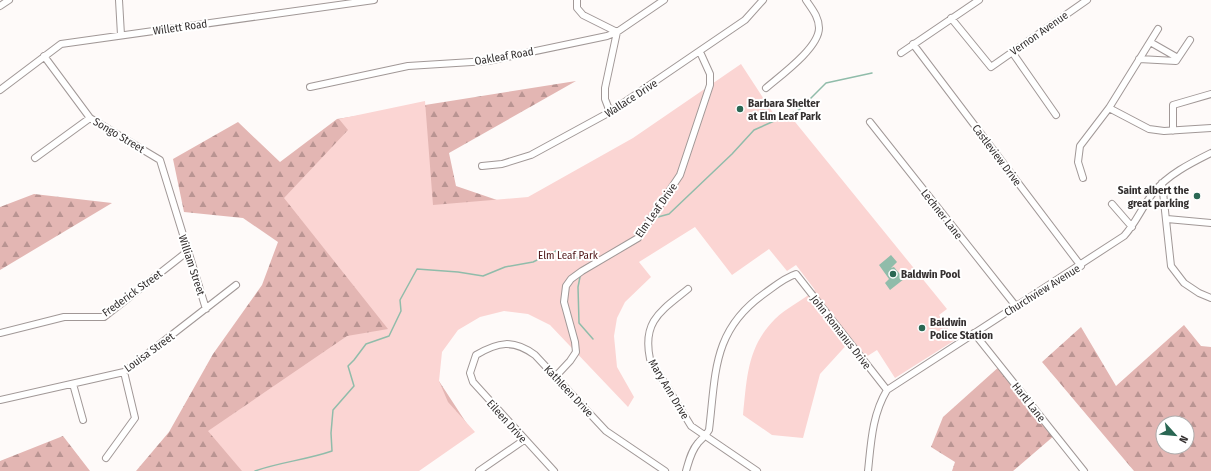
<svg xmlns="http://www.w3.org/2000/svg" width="1211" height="471" viewBox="0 0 1211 471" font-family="'Fira Sans Condensed',sans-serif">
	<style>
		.forest { fill: url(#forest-firs); fill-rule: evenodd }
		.park { fill: #fbd5d3 }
		.water { fill: #90bcaa }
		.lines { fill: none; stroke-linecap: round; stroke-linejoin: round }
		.stream { stroke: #90bcaa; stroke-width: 1.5 }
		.minor-casing { stroke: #a19897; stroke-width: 8 }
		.minor { stroke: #fff; stroke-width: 6 }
		.poi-dot { fill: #2a6753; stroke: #fff; stroke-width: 1.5 }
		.labels { text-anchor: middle; stroke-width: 4; stroke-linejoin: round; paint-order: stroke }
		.street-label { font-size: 11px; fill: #343030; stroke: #fff }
		.poi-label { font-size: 11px; font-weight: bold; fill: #343030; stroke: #fff; text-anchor: start }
		.park-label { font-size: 11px; fill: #4f1819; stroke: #fff }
	</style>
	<defs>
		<pattern id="forest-firs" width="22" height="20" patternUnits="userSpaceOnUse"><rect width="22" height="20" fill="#e3b6b3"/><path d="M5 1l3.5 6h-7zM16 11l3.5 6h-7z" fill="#b99492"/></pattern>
	</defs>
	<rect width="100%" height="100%" fill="#fefaf9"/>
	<path class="forest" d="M576 81 449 153 456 186 497 200 443 332 435 375 471 430 410 471H136L169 432 213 354 262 285 278 242 243 218 184 212 173 159 238 122 280 162 337 119Z
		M34 194 112 203 0 270V207Z
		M1184 325 1201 346 1211 347V471H1134L1042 362 1081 327 1116 386ZM1163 423H1187V447H1163Z
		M1001 365 1055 435 1013 471H952L955 462 931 447 943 417Z
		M63 436 90 471H0V461Z"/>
	<path class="park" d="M741 64 777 119 787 112 947 309 939 315 955 340 895 378 877 350 866 357 852 339 820 374 803 438 772 435 743 415C747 378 747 347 775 319 786 308 803 300 815 290L796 265 787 271 769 249 732 275 695 227 639 262 651 277 625 302 617 318 614 336 617 367 634 397 628 407 550 325 528 314 504 311 480 317 458 330 442 352 439 381 448 402 475 432 419 471H242L208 431 347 336 388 329 284 198 348 130 339 119 425 101 433 205 528 197 633 138Z"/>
	<path class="water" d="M891 255 897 262 891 268 894 267 904 279 890 290 885 283 889 279 879 265Z"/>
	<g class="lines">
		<path class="stream" d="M658 217 669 214 732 154 754 130 799 110 826 83 872 73
			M580 277 578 287 579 323 593 339
			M255 471C280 462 306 460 332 451L331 433 333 410 354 386 348 366 354 360 366 344 389 336 401 311 400 300 417 269 458 272 483 276 505 267 533 262 556 251 581 259"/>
		<g class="minor-casing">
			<path id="minor" d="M119 0 121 35
				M577 0V8L583 15 617 32 605 88V99L610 112
				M0 6 9 0
				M951 18 991 67 1087 0
				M1150 42 1178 58
				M913 44 1081 266
				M1012 52 1056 115
				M901 53 979 0
				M44 56 90 118 160 160 206 309
				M1139 59 1176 61 1190 40
				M310 87 408 66 488 61 607 36 617 32 664 0
				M766 88C780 76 819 48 819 28 819 17 812 9 806 0
				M0 90 61 44 374 0
				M1109 108 1149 129 1164 131 1211 128
				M870 122 1015 305
				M1173 131V105L1211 94
				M35 158 90 118
				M482 166 502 164 531 155 610 112 745 20 763 0
				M1083 178 1078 162 1080 146 1109 108 1158 29
				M1162 183 1171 266 1184 283 1199 293 1211 298
				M1112 204 1132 227
				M1167 219 1211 223
				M688 289C661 311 642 321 650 359L691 426 757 471
				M0 333 64 317H104L188 251
				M974 333 1084 471
				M556 376 570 361 576 352 575 342 564 302 566 286 571 279 582 271 638 238 680 175 710 85V74L700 52
				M73 384 83 420
				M0 400 124 372 236 285
				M106 458 135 418 124 372
				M479 471 524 440
				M554 471 473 382 470 373 476 355C498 342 513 339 535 355L606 431 665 471
				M686 471C689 461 691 451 698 443 702 438 706 436 709 430 716 373 712 330 765 293 775 286 784 278 796 274L887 390
				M868 471C871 443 872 415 887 390L1124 236C1136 223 1142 207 1153 193 1167 175 1191 163 1211 153"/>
		</g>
		<use href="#minor" class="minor"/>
	</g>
	<g class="poi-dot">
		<circle cx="740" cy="109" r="4"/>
		<circle cx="1197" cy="196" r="4"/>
		<circle cx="893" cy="274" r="4"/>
		<circle cx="922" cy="328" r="4"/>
	</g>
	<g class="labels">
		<g class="street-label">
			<text transform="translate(180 27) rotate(-8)" y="4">Willett Road</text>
			<text transform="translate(1039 33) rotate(-35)" y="4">Vernon Avenue</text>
			<text transform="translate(504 56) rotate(-10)" y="4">Oakleaf Road</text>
			<text transform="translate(631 98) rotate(-33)" y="4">Wallace Drive</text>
			<text transform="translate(119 135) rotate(31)" y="4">Songo Street</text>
			<text transform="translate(997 155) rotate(53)" y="4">Castleview Drive</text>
			<text transform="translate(656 210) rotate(-55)" y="4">Elm Leaf Drive</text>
			<text transform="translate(942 214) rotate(52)" y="4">Lechner Lane</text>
			<text transform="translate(192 265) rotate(72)" y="4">William Street</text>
			<text transform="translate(1042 290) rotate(-32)" y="4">Churchview Avenue</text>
			<text transform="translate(132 293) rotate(-36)" y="4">Frederick Street</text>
			<text transform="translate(841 332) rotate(52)" y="4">John Romanus Drive</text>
			<text transform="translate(149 352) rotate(-36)" y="4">Louisa Street</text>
			<text transform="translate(669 389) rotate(59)" y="4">Mary Ann Drive</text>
			<text transform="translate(569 391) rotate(47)" y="4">Kathleen Drive</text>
			<text transform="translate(1029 402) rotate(52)" y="4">Hartl Lane</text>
			<text transform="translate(507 421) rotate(48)" y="4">Eileen Drive</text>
		</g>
		<g class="poi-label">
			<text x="748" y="107">Barbara Shelter<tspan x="748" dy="13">at Elm Leaf Park</tspan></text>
			<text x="1189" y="194" text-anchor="end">Saint albert the<tspan x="1189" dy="13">great parking</tspan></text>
			<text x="901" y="278">Baldwin Pool</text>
			<text x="930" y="326">Baldwin<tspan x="930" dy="13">Police Station</tspan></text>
		</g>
		<g class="park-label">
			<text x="568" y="259">Elm Leaf Park</text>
		</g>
	</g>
	<g transform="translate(1175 435) rotate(117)"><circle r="19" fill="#ffffff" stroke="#aeacac"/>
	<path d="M0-3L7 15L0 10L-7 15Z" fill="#2a6753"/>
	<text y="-6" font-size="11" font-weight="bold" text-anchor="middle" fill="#343030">N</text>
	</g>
</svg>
